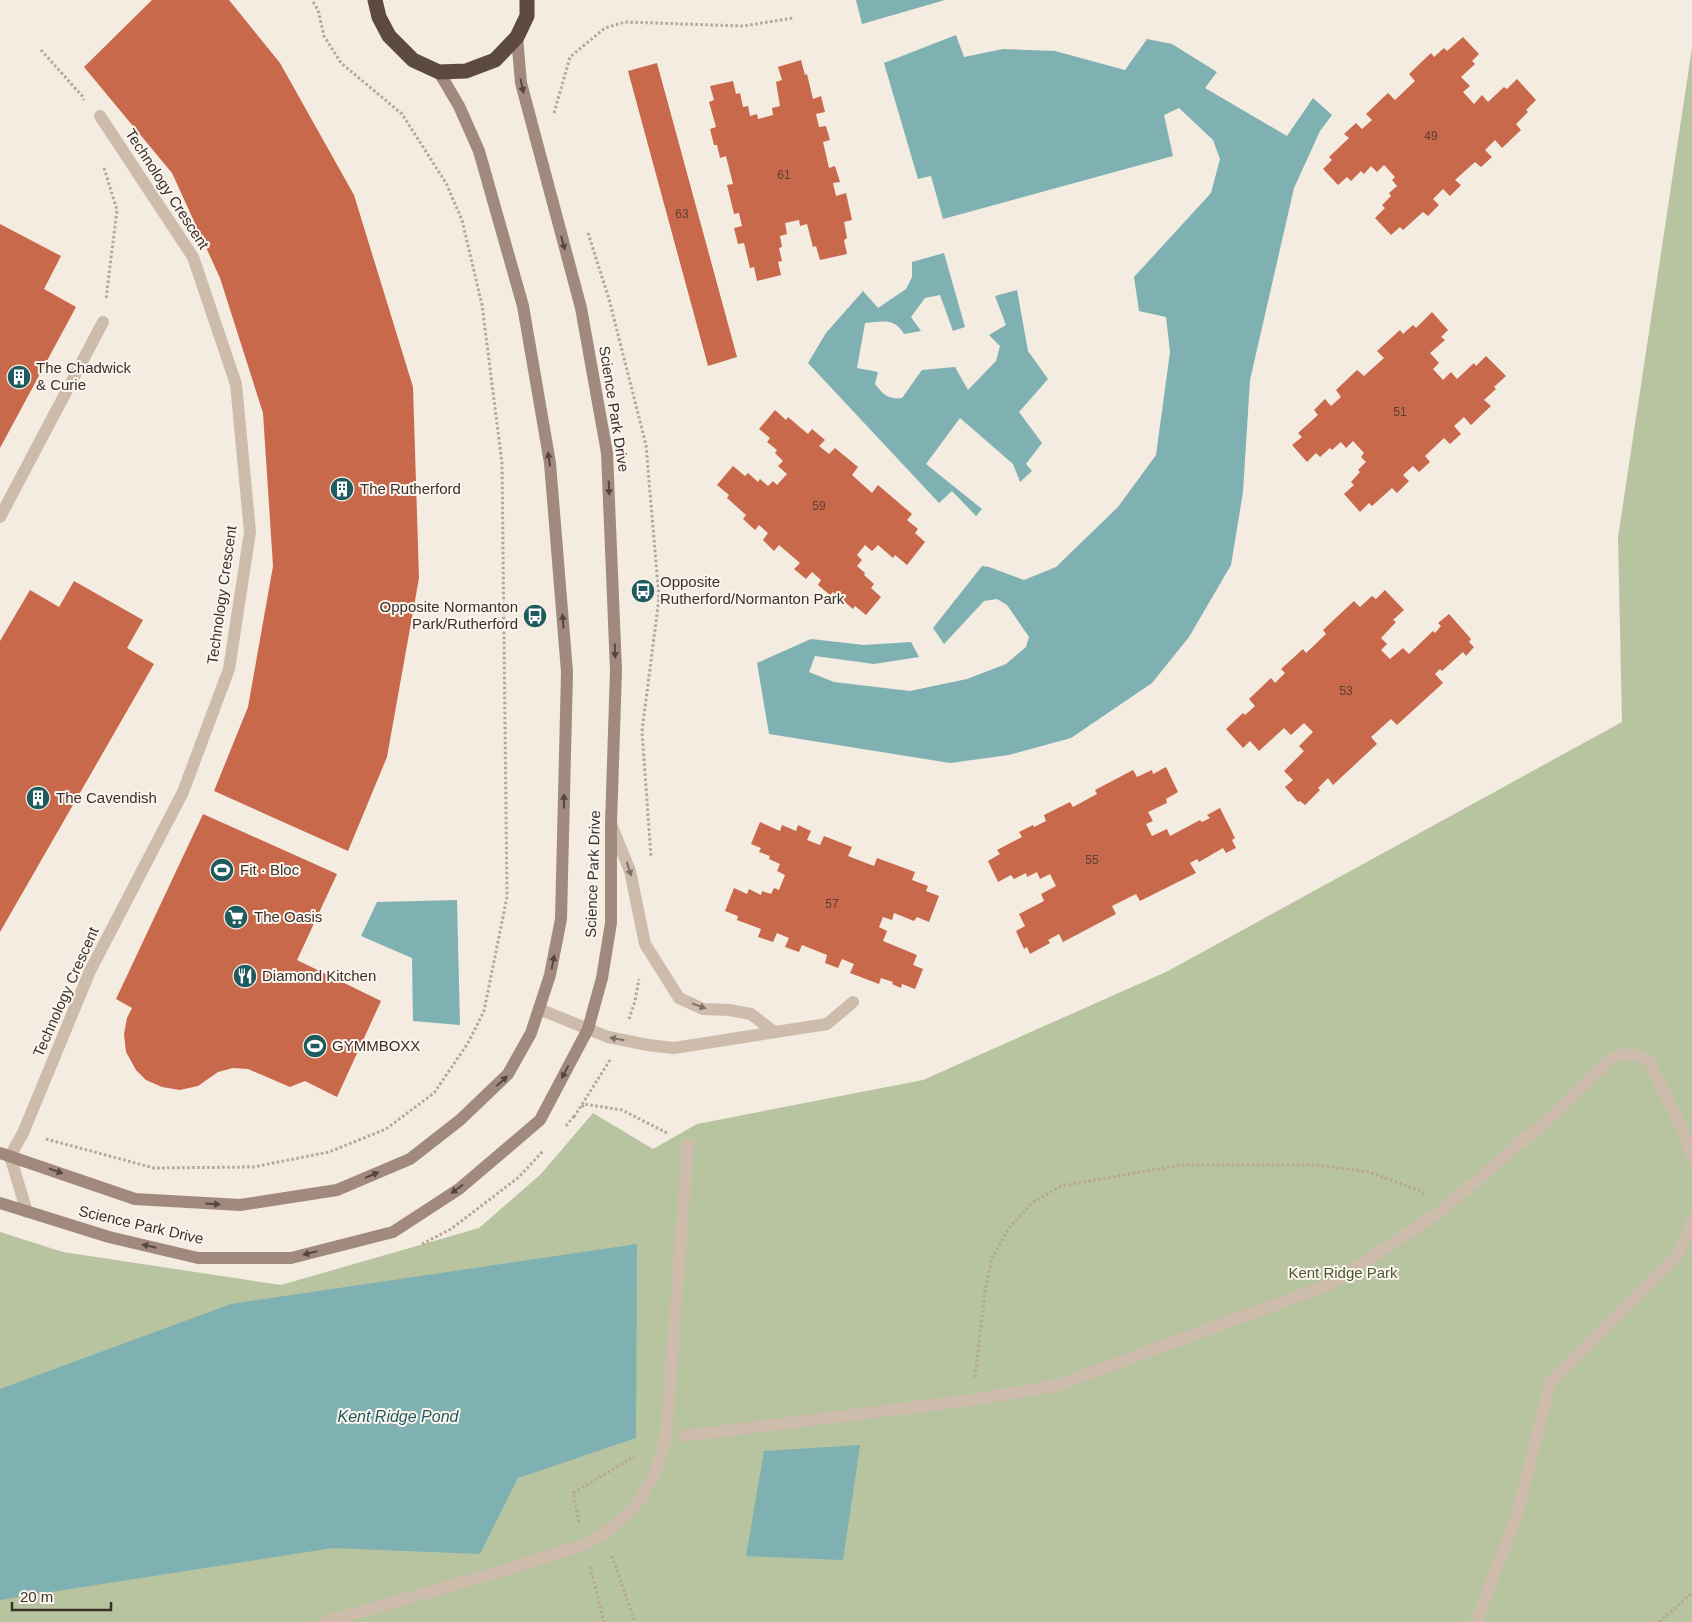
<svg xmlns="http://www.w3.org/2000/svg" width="1692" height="1622" viewBox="0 0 1692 1622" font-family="Helvetica,sans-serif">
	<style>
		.green { fill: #b8c4a0 }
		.water { fill: #7fb0b2 }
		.building { fill: #c8694b }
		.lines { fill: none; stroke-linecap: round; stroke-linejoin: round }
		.path { stroke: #b9a596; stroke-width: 3; stroke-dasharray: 2.5 2.5; stroke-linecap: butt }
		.lane { stroke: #cdbbac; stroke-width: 12 }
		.street { stroke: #cdbbac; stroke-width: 12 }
		.secondary { stroke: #a18a7d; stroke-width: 12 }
		.highway { stroke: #5c4a42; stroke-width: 15 }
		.oneway { fill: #544640 }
		.oneway2 { fill: #7d6f65 }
		.labels { text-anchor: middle; stroke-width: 4; stroke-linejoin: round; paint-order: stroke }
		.number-label { font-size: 12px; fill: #5e3e33 }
		.street-label { font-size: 15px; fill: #3b302b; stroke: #fbf5ee }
		.poi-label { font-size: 15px; fill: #3b302b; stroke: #fbf5ee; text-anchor: start }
		.park-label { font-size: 15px; fill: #4a5a2e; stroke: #fbf5ee }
		.water-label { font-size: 16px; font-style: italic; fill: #1f5a5e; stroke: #fbf5ee }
	</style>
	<rect width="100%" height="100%" fill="#f4ebe1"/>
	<path class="green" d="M1692 48V1622H0V1232L63 1252 281 1285 479 1228 541 1174 593 1113 653 1149 697 1124 923 1080 1168 971 1622 722 1618 537Z"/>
	<path class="water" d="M856 0H945L862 24Z
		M956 35 964 57 1003 49 1055 51 1125 70 1147 39 1172 44 1217 72 1205 88 1287 136 1313 98 1332 115 1320 131 1294 188 1250 380 1243 492 1231 565 1189 637 1152 683 1071 738 1009 755 950 763 769 734 757 663 811 639 864 645 911 642 919 657 874 664 815 656 809 672 834 682 910 691 967 679 1006 664 1026 647 1029 637 1007 605 997 599 984 601 944 644 933 628 982 566 989 567 1024 580 1056 567 1118 507 1156 455 1170 352 1166 317 1139 311 1134 277 1211 193 1220 159 1213 140 1179 108 1164 115 1173 156 943 219 931 176 918 179 884 63Z
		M944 253 965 327 953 331 940 295 925 298 911 317 921 331 904 334C894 317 882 322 865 323L857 368 878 372 875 384C883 394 888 400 902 398L922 370 955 367 968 390 996 361 1000 346 989 335 1006 325 995 296 1017 290 1028 351 1048 379 1019 412 1042 443 1026 464 1032 471 1020 482 1013 464 960 418 926 464 982 509 976 516 952 491 939 503 808 363 826 333 863 291 878 308 906 289 912 277V262Z
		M457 900 460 1025 413 1021 412 958 361 936 377 902Z
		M637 1244 636 1438 518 1478 480 1554 333 1548 0 1600V1389L231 1304Z
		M860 1445 843 1560 746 1556 764 1451Z"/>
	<path class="building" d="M152 0H229L280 63 354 195 413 387 419 578 387 757 348 851 214 791 248 707 273 566 263 413 220 278 172 173 84 67Z
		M1463 37 1479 54 1472 61 1475 64 1461 77 1470 86 1463 92 1474 104 1482 95 1488 102 1504 87 1507 89 1517 79 1536 100 1526 110 1528 112 1516 124 1521 130 1502 148 1495 140 1485 150 1492 157 1481 167 1475 162 1455 180 1461 185 1450 196 1443 189 1433 199 1439 205 1428 216 1423 212 1403 230 1400 227 1391 235 1375 218 1385 208 1382 205 1391 196 1389 193 1397 186 1392 180 1395 177 1384 165 1377 172 1371 166 1364 174 1361 171 1351 181 1347 177 1338 185 1323 169 1332 160 1329 157 1349 138 1344 134 1356 123 1362 129 1372 120 1366 114 1388 93 1395 100 1415 81 1409 74 1431 53 1434 57 1444 48 1447 51Z
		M801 60 805 75 807 74 813 99 821 96 825 112 816 114 819 127 826 126 830 140 823 142 829 168 835 166 840 182 833 183 836 196 846 193 852 220 844 222 847 238 844 240 847 254 820 260 816 246 813 247 807 224 800 226 799 220 785 223 787 234 780 236 782 247 779 248 782 261 778 262 781 275 757 281 754 267 750 268 744 243 738 244 734 228 742 226 739 213 734 214 727 185 733 184 726 156 720 158 717 145H714L710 129 716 127 709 102 714 100 710 86 733 81 736 94 740 93 743 107 748 106 750 116 757 114 758 119 773 115 772 108 780 106 776 82 782 80 778 67Z
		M657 63 737 357 708 366 628 71Z
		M0 224 61 256 44 289 76 307 0 448Z
		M1432 312 1448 330 1441 337 1445 340 1430 353 1439 363 1433 369 1443 380 1451 372 1457 379 1474 363 1476 366 1486 356 1506 376 1494 387 1496 389 1484 400 1491 406 1471 425 1464 417 1454 426 1461 434 1450 444 1444 438 1425 456 1430 462 1419 472 1413 466 1403 475 1409 481 1397 493 1392 488 1372 506 1369 503 1360 512 1344 494 1354 485 1351 482 1360 472 1358 470 1366 462 1361 457 1364 453 1353 441 1346 448 1341 442 1332 450 1330 448 1320 457 1316 453 1307 462 1292 445 1302 437 1298 433 1318 415 1314 410 1325 399 1331 406 1341 397 1336 390 1357 370 1364 376 1384 358 1377 351 1400 330 1403 334 1413 325 1416 328Z
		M775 410 786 420 788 417 808 434 812 429 825 440 819 446 829 454 835 448 858 467 852 475 872 493 878 485 912 514 907 520 918 529 915 533 925 542 907 565 895 555 893 558 878 545 872 551 865 545 857 555 862 560 857 566 865 573 864 575 874 584 871 588 881 597 866 615 855 606 853 609 833 592 830 595 818 585 821 580 812 572 806 579 794 569 800 563 779 545 774 551 763 540 768 533 759 525 755 530 743 519 746 515 727 498 729 495 717 485 733 466 745 476 748 473 758 482 760 479 768 486 773 481 777 485 787 474 778 466 783 461 775 453 777 450 767 442 770 438 759 429Z
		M74 581 143 620 127 648 154 664 0 932V641L30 590 59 607Z
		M1385 590 1404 610 1393 620 1396 622 1381 638 1387 644 1381 650 1390 659 1403 648 1409 654 1433 631 1435 633 1441 626 1438 623 1449 614 1471 639 1469 642 1474 647 1466 656 1463 652 1442 671 1440 669 1435 674 1443 683 1397 725 1391 719 1371 737 1377 744 1333 785 1328 778 1318 788 1320 790 1305 805 1300 801 1298 802 1285 787 1293 780 1284 771 1304 751 1299 746 1313 732 1304 723 1291 735 1284 728 1259 751 1250 741 1243 748 1226 729 1243 713 1245 715 1255 706 1249 699 1271 678 1275 683 1285 673 1281 669 1303 649 1306 653 1326 634 1323 630 1354 601 1360 607 1372 596 1376 599Z
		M1166 767 1178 792 1166 799 1167 803 1148 812 1153 821 1146 824 1152 836 1167 829 1170 836 1200 820 1202 822 1210 818 1207 815 1220 808 1235 838 1232 840 1236 848 1226 853 1223 848 1199 862 1197 859 1190 863 1196 873 1140 901 1136 894 1112 906 1116 914 1063 942 1059 934 1048 940 1050 943 1030 954 1027 947 1024 949 1016 931 1025 926 1019 914 1044 901 1041 894 1056 886 1050 874 1040 879 1037 872 1027 877 1026 873 1014 879 1011 875 998 882 988 861 1000 854 997 850 1022 837 1019 832 1033 825 1034 827 1046 821 1044 815 1070 802 1073 807 1097 794 1095 790 1133 770 1137 777 1152 770 1153 774Z
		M203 814 337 874 297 960 381 1001 337 1097 305 1081 290 1087 248 1069 233 1068 218 1072 198 1086 180 1090 162 1087 146 1080 136 1070 126 1052 124 1034 127 1018 132 1008 116 999Z
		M760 822 780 831 782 825 796 831 798 825 811 831 807 840 820 845 824 836 852 847 848 856 874 866 877 858 915 872 912 880 928 886 926 891 939 896 929 922 917 917 914 921 894 913 892 920 883 917 879 927 887 931 883 941 917 955 913 965 923 969 915 989 902 984 901 988 892 984 893 982 881 978 879 984 850 973 854 964 842 959 838 968 825 963 827 955 802 945 799 952 785 947 789 938 777 933 773 942 758 937 761 929 737 920 738 916 725 911 734 888 747 894 749 889 761 895 762 891 771 894 774 888 779 890 785 875 777 871 780 864 769 859 770 856 759 852 761 848 751 844Z"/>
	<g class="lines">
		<path class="path" d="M41 50 83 97 84 100
			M554 113 570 57 605 28 625 22 743 26 793 18
			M104 168 117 210 106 299
			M588 233 609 299 646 445 659 598 642 731 651 857
			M629 1019 635 1001 639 979
			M582 1107 584 1104 622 1110 669 1134
			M574 1117 610 1060
			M566 1126 575 1115
			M46 1139 154 1168 253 1167 329 1152 386 1129 434 1093 468 1043 484 1011 507 897 502 463 482 305 462 220 446 183 402 114 341 63 324 36 318 10 312 0
			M422 1244 451 1229 519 1177 543 1151
			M975 1377 985 1291 992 1258 1009 1228 1032 1203 1061 1186 1180 1165H1316L1369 1172 1421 1191 1425 1195
			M579 1522 573 1493 635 1456
			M612 1556 635 1622
			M590 1567 604 1622
			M1659 1622 1692 1593"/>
		<path class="lane" d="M611 824 630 871 645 944 679 998 703 1009 729 1010 751 1014 774 1032
			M539 1009 608 1037 648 1045 674 1048 827 1024 853 1002
			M10 1156 23 1133 90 971 183 792 229 669 250 532 236 384 193 257 100 116
			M10 1156 27 1212"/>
		<path class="street" d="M0 517 103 322
			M684 1436 972 1400 1055 1386 1331 1284 1441 1211 1552 1116 1610 1060C1624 1051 1637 1052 1650 1063L1685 1135 1692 1157
			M325 1622 485 1576 584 1545 604 1534 633 1509 653 1478 666 1438 688 1144
			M1476 1622 1517 1515 1550 1383 1676 1257 1691 1228 1692 1220"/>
		<path class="secondary" d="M0 1153 135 1199 240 1205 337 1190 410 1159 460 1120 508 1074 531 1033 550 975 561 919 567 672 550 463 523 306 479 151 459 106 439 72
			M0 1203 109 1237 198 1258H291L393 1232 459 1189 540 1120 588 1029 602 978 611 923V824L616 670 607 453 581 308 521 83 517 37"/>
		<path class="highway" d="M375 0 379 17 389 36 413 60 439 72 466 71 495 60 517 37 527 16V0"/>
	</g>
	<defs><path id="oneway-solid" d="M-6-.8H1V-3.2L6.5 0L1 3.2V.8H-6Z" transform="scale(1.25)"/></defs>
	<g class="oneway">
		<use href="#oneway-solid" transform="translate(522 86) rotate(78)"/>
		<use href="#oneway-solid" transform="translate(563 243) rotate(75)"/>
		<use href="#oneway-solid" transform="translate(549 459) rotate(-99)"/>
		<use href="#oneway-solid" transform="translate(609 488) rotate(88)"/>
		<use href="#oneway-solid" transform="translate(563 621) rotate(-94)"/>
		<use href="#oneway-solid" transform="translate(615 651) rotate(88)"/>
		<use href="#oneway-solid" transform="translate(564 801) rotate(-89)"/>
		<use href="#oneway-solid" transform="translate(553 962) rotate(-79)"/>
		<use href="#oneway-solid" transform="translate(565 1072) rotate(118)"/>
		<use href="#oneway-solid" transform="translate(502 1081) rotate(-43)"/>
		<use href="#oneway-solid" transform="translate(56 1171) rotate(19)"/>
		<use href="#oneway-solid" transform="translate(372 1175) rotate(-23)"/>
		<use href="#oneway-solid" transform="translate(457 1189) rotate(144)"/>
		<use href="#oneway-solid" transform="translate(213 1204) rotate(4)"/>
		<use href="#oneway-solid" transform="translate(149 1246) rotate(-167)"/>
		<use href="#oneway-solid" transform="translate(310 1253) rotate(166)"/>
	</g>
	<g class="oneway2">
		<use href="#oneway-solid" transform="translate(629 869) rotate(72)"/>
		<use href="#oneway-solid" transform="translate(699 1006) rotate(20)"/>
		<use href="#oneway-solid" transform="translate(617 1039) rotate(-170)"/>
	</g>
	<defs>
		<g id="building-disc" transform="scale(1.25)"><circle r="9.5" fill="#1f5a5e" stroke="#fbf5ee"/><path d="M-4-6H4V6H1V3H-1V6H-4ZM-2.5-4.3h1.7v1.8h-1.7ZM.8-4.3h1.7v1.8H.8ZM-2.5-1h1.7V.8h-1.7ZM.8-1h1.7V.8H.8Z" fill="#fff"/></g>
		<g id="bus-disc" transform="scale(1.25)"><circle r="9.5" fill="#1f5a5e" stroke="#fbf5ee"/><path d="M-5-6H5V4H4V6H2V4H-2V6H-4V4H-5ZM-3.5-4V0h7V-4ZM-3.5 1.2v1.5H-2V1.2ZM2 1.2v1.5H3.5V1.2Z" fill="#fff"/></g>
		<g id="stadium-disc" transform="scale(1.25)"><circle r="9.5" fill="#1f5a5e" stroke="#fbf5ee"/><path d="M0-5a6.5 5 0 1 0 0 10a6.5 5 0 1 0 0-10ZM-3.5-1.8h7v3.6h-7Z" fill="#fff"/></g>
		<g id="supermarket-disc" transform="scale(1.25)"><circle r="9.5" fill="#1f5a5e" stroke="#fbf5ee"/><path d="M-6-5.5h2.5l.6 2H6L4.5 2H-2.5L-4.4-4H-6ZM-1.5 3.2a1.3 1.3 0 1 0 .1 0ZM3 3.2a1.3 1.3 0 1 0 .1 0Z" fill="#fff"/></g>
		<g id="restaurant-disc" transform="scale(1.25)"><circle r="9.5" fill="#1f5a5e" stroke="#fbf5ee"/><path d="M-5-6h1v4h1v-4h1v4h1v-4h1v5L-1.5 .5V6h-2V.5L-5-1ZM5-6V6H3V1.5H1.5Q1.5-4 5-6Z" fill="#fff"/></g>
	</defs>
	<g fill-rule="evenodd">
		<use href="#building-disc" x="19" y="377"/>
		<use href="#building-disc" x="342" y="489"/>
		<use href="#bus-disc" x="643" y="591"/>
		<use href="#bus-disc" x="535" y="616"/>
		<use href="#building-disc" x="38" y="798"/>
		<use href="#stadium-disc" x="222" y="870"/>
		<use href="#supermarket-disc" x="236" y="917"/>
		<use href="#restaurant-disc" x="245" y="976"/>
		<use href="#stadium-disc" x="315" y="1046"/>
	</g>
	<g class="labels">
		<g class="number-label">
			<text x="1431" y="140">49</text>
			<text x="784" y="179">61</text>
			<text x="682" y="218">63</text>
			<text x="1400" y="416">51</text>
			<text x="819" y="510">59</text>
			<text x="1346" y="695">53</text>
			<text x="1092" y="864">55</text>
			<text x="832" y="908">57</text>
		</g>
		<g class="street-label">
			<text transform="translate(167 189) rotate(57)" y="5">Technology Crescent</text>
			<text transform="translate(614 409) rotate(81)" y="5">Science Park Drive</text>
			<text transform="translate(222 595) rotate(-82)" y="5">Technology Crescent</text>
			<text transform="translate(593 874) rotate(-88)" y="5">Science Park Drive</text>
			<text transform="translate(66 992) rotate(-66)" y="5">Technology Crescent</text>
			<text transform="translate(141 1225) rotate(13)" y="5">Science Park Drive</text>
		</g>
		<g class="poi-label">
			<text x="36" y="373">The Chadwick<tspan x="36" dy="17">&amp; Curie</tspan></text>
			<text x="360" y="494">The Rutherford</text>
			<text x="660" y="587">Opposite<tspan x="660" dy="17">Rutherford/Normanton Park</tspan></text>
			<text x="518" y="612" text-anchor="end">Opposite Normanton<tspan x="518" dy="17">Park/Rutherford</tspan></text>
			<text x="56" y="803">The Cavendish</text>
			<text x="240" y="875">Fit · Bloc</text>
			<text x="254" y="922">The Oasis</text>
			<text x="262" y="981">Diamond Kitchen</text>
			<text x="332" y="1051">GYMMBOXX</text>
		</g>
		<g class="park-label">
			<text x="1343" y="1278">Kent Ridge Park</text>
		</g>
		<g class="water-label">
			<text x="398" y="1422">Kent Ridge Pond</text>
		</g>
	</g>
	<path d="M12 1602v8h99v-8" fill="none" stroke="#3b302b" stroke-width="2.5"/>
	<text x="20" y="1602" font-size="15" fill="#3b302b" stroke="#fbf5ee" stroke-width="4" paint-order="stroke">20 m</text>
</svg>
